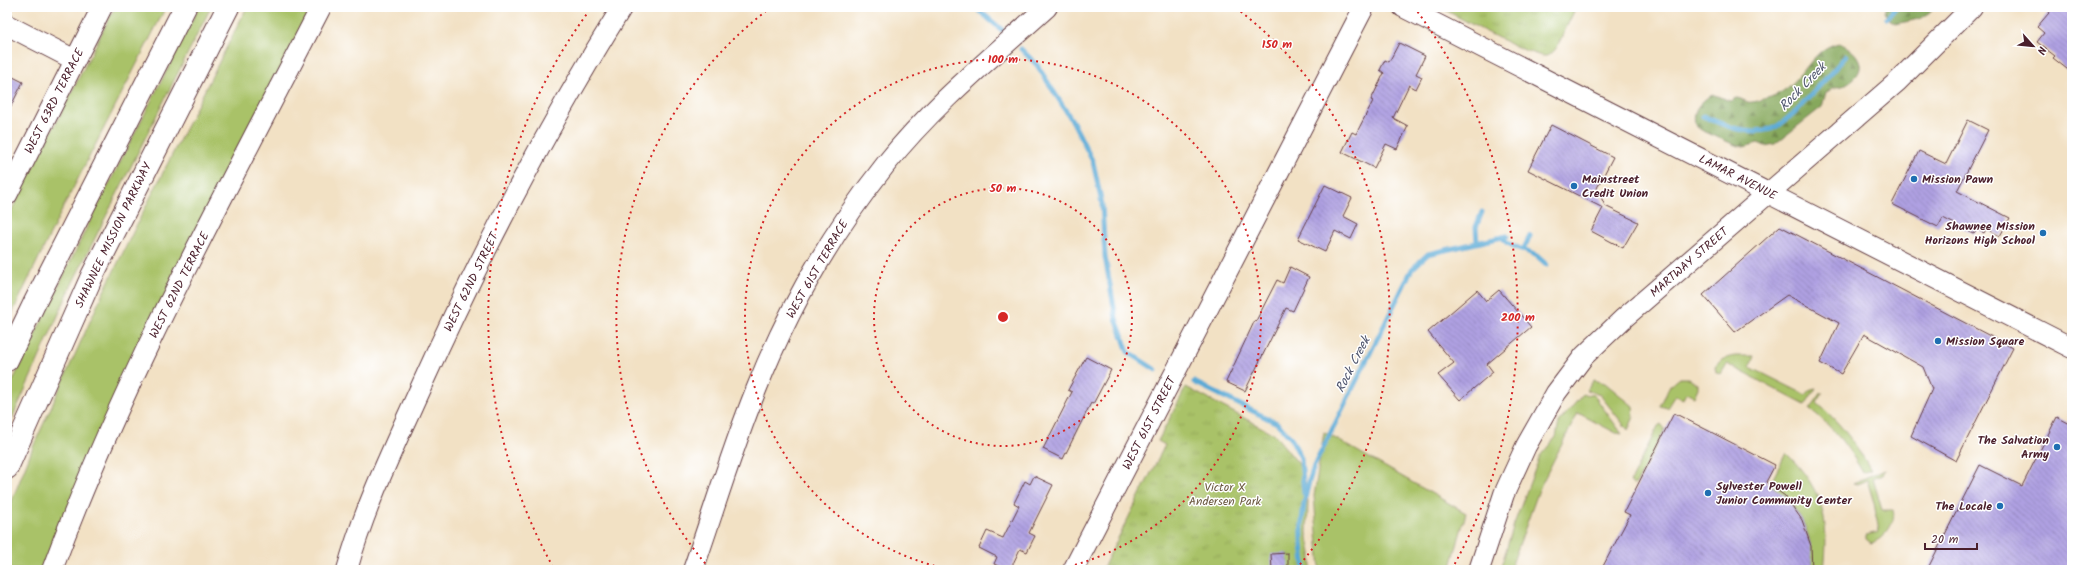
<svg xmlns="http://www.w3.org/2000/svg" width="2079" height="577" viewBox="0 0 2079 577" font-family="Kalam,sans-serif">
	<style>
		.green { fill: #a9c268; stroke: #7a704a }
		.forest { fill: url(#forest-firs); stroke: #686444 }
		.park { fill: url(#park-tufts); stroke: #7a704a }
		.lines { fill: none; stroke-linecap: round; stroke-linejoin: round }
		.stream { stroke: #5caad6; stroke-width: 5 }
		.building { fill: url(#building-back-hatch) }
		.minor-casing { stroke: #633c42; stroke-width: 22 }
		.highway-casing { stroke: #633c42; stroke-width: 24 }
		.minor { stroke: #fff; stroke-width: 20 }
		.highway { stroke: #fff; stroke-width: 22 }
		.ring { fill: none; stroke: #d62828; stroke-width: 2; stroke-dasharray: 2 4 }
		.poi-dot { fill: #1f6fb2; stroke: #fff; stroke-width: 1.5 }
		.labels { text-anchor: middle; stroke-width: 3; stroke-linejoin: round; paint-order: stroke }
		.street-label { font-size: 12px; fill: #4a1f2b; stroke: #fff }
		.poi-label { font-size: 12px; font-weight: bold; fill: #4a1f2b; stroke: #fff; text-anchor: start }
		.park-label { font-size: 12px; fill: #6b5840; stroke: #fff }
		.water-label { font-size: 13px; font-style: italic; fill: #51576f; stroke: #fff }
		.centre { fill: #d62828; stroke: #fff; stroke-width: 2 }
		.ring-label { font-size: 12px; text-anchor: middle; font-weight: bold; fill: #d62828; stroke: #fff; stroke-width: 3; stroke-linejoin: round; paint-order: stroke }
	</style>
	<defs>
		<pattern id="forest-firs" width="22" height="20" patternUnits="userSpaceOnUse"><rect width="22" height="20" fill="#86a85c"/><path d="M5 1l3.5 6h-7zM16 11l3.5 6h-7z" fill="#70884c"/></pattern>
		<pattern id="park-tufts" width="24" height="20" patternUnits="userSpaceOnUse"><rect width="24" height="20" fill="#a9c268"/><path d="M3 7l-1-3M5 7V3M7 7l1-3M15 17l-1-3M17 17v-4M19 17l1-3" fill="none" stroke="#93a65a"/></pattern>
		<pattern id="building-back-hatch" width="6" height="6" patternUnits="userSpaceOnUse"><rect width="6" height="6" fill="#afa0e2"/><path d="M-1 5l2 2M0 0l6 6M5-1l2 2" fill="none" stroke="#9082b7"/></pattern>
	</defs>
	<rect width="100%" height="100%" fill="#fff"/>
	<filter id="ink" filterUnits="userSpaceOnUse"><feTurbulence type="fractalNoise" baseFrequency=".025" numOctaves="2"/><feDisplacementMap in="SourceGraphic" scale="8" xChannelSelector="R" yChannelSelector="G"/><feConvolveMatrix kernelMatrix="1 2 1 2 8 2 1 2 1" color-interpolation-filters="sRGB"/></filter>
	<filter id="wash" filterUnits="userSpaceOnUse"><feTurbulence type="fractalNoise" baseFrequency=".012" numOctaves="4" result="noise"/><feDisplacementMap in="SourceGraphic" scale="16" xChannelSelector="R" yChannelSelector="G"/><feGaussianBlur stdDeviation="0.9" result="paint"/><feColorMatrix in="noise" values="0 0 0 0 0 0 0 0 0 0 0 0 0 0 0 0 0 1.4 0 .05"/><feComposite in="paint" operator="in"/></filter>
	<g filter="url(#wash)">
		<rect width="100%" height="100%" fill="#f2e1c4"/>
		<path class="green" d="M115 7H166L62 210 7 324V219Z
			M199 7H211L73 282 7 430V393L86 229Z
			M247 7H314L45 570H7V513L33 447 102 295 143 212Z
			M1735 356H1754L1750 367 1806 395 1811 389 1816 388 1805 405 1727 364 1721 374 1716 373 1715 367C1720 360 1727 357 1735 356Z
			M1680 378H1689L1698 384V388L1694 397 1686 393 1683 399 1675 395 1667 408 1660 406 1670 386Z
			M1594 380 1605 383 1633 406 1634 417 1628 430 1600 395 1586 390Z
			M1822 392V395L1817 403C1840 422 1856 444 1871 470L1863 473C1849 448 1833 427 1810 409Z
			M1583 394 1593 395 1596 398 1622 434 1616 433 1578 413 1540 487 1510 570H1500L1514 524 1540 456 1556 437 1559 422Z
			M1661 424 1665 429 1637 483 1634 485 1630 482 1658 426Z
			M1324 432 1466 513 1450 570H1320L1314 496Z
			M1786 453C1823 489 1830 520 1824 570H1811C1815 534 1798 505 1770 484Z
			M1885 469 1883 474 1873 478 1882 510H1893C1897 523 1883 540 1871 543L1866 539V535L1879 532 1874 503 1867 480 1857 484 1853 483Z"/>
		<path class="forest" d="M1886 7H1934C1929 20 1907 21 1895 24L1889 20 1884 12Z
			M1839 43C1855 49 1870 66 1852 80 1845 86 1835 88 1826 92L1822 107 1775 144 1765 146 1758 143 1744 147 1735 145 1701 130 1695 125C1692 109 1700 103 1712 94L1730 101 1736 98C1741 98 1744 101 1748 102 1752 103 1759 100 1763 99 1804 91 1806 49 1839 43Z"/>
		<path class="park" d="M1439 7H1576L1557 47C1554 51 1551 55 1546 56 1531 58 1457 16 1439 7Z
			M1186 387 1274 434 1303 469 1308 502 1307 533 1311 553V570H1102L1165 445 1158 441Z"/>
		<g class="lines">
			<path class="stream" d="M975 7 1002 30
				M1887 18 1896 7
				M1021 49 1037 65 1073 122 1093 162 1102 204 1105 257 1116 318 1128 352 1156 370
				M1703 116C1725 126 1746 135 1771 129 1788 125 1832 71 1846 56
				M1502 237 1507 243 1537 256 1547 265
				M1477 243 1476 227 1482 212
				M1523 250 1530 236
				M1194 382 1277 423 1291 438 1301 458 1304 494
				M1305 570C1299 531 1301 503 1314 466L1412 269 1428 254 1507 236"/>
		</g>
		<g id="blocks">
			<path class="building" d="M2054 7H2072V73L2053 58 2055 56 2037 42 2044 33 2037 27Z
				M1399 43 1425 56 1416 74 1422 77 1416 89 1409 85 1393 118 1408 126 1397 149 1386 144 1374 168 1342 152 1352 132 1356 134 1373 101 1371 100 1384 73 1380 70 1385 60 1389 62Z
				M7 74 23 82 7 114Z
				M1968 120 1988 130 1957 191 2010 218 2000 236 1986 229 1984 233 1977 229 1974 234 1943 218 1938 227 1892 204 1919 151 1946 164Z
				M1551 125 1613 157 1597 188 1605 206 1638 222 1623 248 1591 231 1603 208 1528 170Z
				M1325 185 1352 198 1343 216 1358 224 1351 239 1335 231 1325 252 1298 239Z
				M1780 226 2013 348 1956 461 1911 436 1932 389 1923 367 1864 334 1841 374 1820 363 1839 323 1787 295 1735 332 1703 295Z
				M1290 267 1309 277 1293 311 1286 308 1245 391 1226 382 1255 320 1256 321 1277 280 1283 283Z
				M1477 290 1486 301 1499 290 1531 327 1487 364 1493 372 1460 400 1438 375 1454 363 1428 332Z
				M1086 357 1111 370 1093 404 1091 403 1063 459 1043 449 1072 392 1068 390Z
				M1674 413 1775 465 1766 482 1785 496 1802 520 1811 546 1812 570H1601L1630 515 1624 512Z
				M2057 417 2072 425V570H1927L1980 465 2022 486Z
				M1034 476 1053 485 1029 533 1035 536 1027 552 1020 549 1010 570H1007L994 564 997 557 979 548 987 531 1003 538 1019 506 1014 503 1025 481 1030 484Z
				M1288 553V570H1272L1271 554Z"/>
		</g>
	</g>
	<g filter="url(#ink)">
		<use href="#blocks" fill-opacity="0" stroke="#633c42" stroke-width="1"/>
		<g class="lines">
			<g class="minor-casing">
				<path id="minor" d="M1403 7 2072 348
					M7 25 75 60
					M7 195 102 7
					M52 570C124 375 226 192 321 7
					M347 570C365 505 396 442 424 380 482 252 547 127 622 7
					M693 570C714 510 732 449 756 390 788 309 832 232 886 164 933 105 992 57 1047 7
					M1073 570 1364 7
					M1479 570 1504 494 1526 446 1556 393 1584 356 1624 318 1897 82 1972 7"/>
			</g>
			<g class="highway-casing">
				<path id="highway" d="M7 360 35 302 185 7
					M7 468 92 276 228 7"/>
			</g>
			<use href="#minor" class="minor"/>
			<use href="#highway" class="highway"/>
		</g>
	</g>
	<g class="ring">
		<circle cx="1003" cy="317" r="129"/>
		<path d="M952 570A258 258 0 1 1 1054 570"/>
		<path d="M709 568A387 387 0 0 1 770 8M1236 8A387 387 0 0 1 1297 568"/>
		<path d="M553 567A515 515 0 0 1 592 7M1414 7A515 515 0 0 1 1453 567"/>
	</g>
	<g class="poi-dot">
		<circle cx="1914" cy="179" r="4"/>
		<circle cx="1574" cy="186" r="4"/>
		<circle cx="2043" cy="233" r="4"/>
		<circle cx="1938" cy="341" r="4"/>
		<circle cx="2057" cy="447" r="4"/>
		<circle cx="1708" cy="493" r="4"/>
		<circle cx="2000" cy="506" r="4"/>
	</g>
	<g class="labels">
		<g class="street-label">
			<text transform="translate(54 101) rotate(-63)" y="4">WEST 63RD TERRACE</text>
			<text transform="translate(1738 177) rotate(27)" y="4">LAMAR AVENUE</text>
			<text transform="translate(113 235) rotate(-64)" y="4">SHAWNEE MISSION PARKWAY</text>
			<text transform="translate(1689 262) rotate(-41)" y="4">MARTWAY STREET</text>
			<text transform="translate(817 269) rotate(-60)" y="4">WEST 61ST TERRACE</text>
			<text transform="translate(471 282) rotate(-64)" y="4">WEST 62ND STREET</text>
			<text transform="translate(179 285) rotate(-63)" y="4">WEST 62ND TERRACE</text>
			<text transform="translate(1149 423) rotate(-63)" y="4">WEST 61ST STREET</text>
		</g>
		<g class="poi-label">
			<text x="1582" y="183">Mainstreet<tspan x="1582" dy="14">Credit Union</tspan></text>
			<text x="1922" y="183">Mission Pawn</text>
			<text x="2035" y="230" text-anchor="end">Shawnee Mission<tspan x="2035" dy="14">Horizons High School</tspan></text>
			<text x="1946" y="345">Mission Square</text>
			<text x="2049" y="444" text-anchor="end">The Salvation<tspan x="2049" dy="14">Army</tspan></text>
			<text x="1716" y="490">Sylvester Powell<tspan x="1716" dy="14">Junior Community Center</tspan></text>
			<text x="1992" y="510" text-anchor="end">The Locale</text>
		</g>
		<g class="park-label">
			<text x="1225" y="491">Victor X<tspan x="1225" dy="14">Andersen Park</tspan></text>
		</g>
		<g class="water-label">
			<text transform="translate(1802 86) rotate(-46)" y="5">Rock Creek</text>
			<text transform="translate(1352 364) rotate(-63)" y="5">Rock Creek</text>
		</g>
	</g>
	<circle cx="1003" cy="317" r="6" class="centre"/>
	<g class="ring-label">
		<text x="1277" y="48">150 m</text>
		<text x="1003" y="63">100 m</text>
		<text x="1003" y="192">50 m</text>
		<text x="1518" y="321">200 m</text>
	</g>
	<rect width="2079" height="577" fill="none" stroke="#fff" stroke-width="24"/>
	<g transform="translate(2033 46) rotate(117)" stroke="#ffffff" stroke-width="3" paint-order="stroke">
	<path d="M0-3L7 15L0 10L-7 15Z" fill="#4a1f2b"/>
	<text y="-6" font-size="11" font-weight="bold" text-anchor="middle" fill="#4a1f2b">N</text>
	</g>
	<path d="M1925 543v6h52v-6" fill="none" stroke="#4a1f2b" stroke-width="2"/>
	<text x="1931" y="543" font-size="12" fill="#4a1f2b" stroke="#ffffff" stroke-width="3" paint-order="stroke">20 m</text>
</svg>
